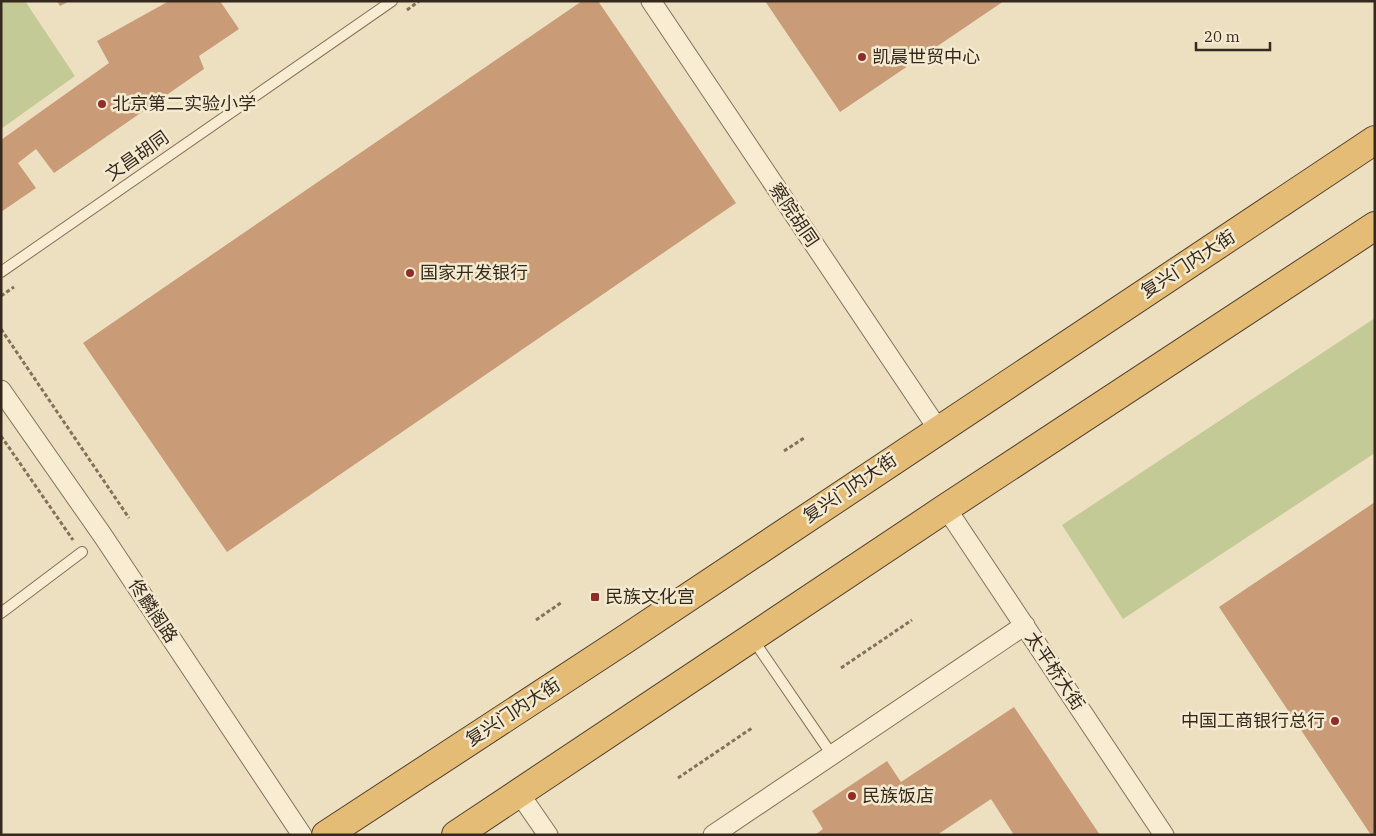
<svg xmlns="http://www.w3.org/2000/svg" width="1376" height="836" viewBox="0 0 1376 836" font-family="'IBM Plex Serif','Noto Sans SC',serif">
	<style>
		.green { fill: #c3ca95 }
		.building { fill: #c99b77 }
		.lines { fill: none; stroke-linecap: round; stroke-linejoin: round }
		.service-casing { stroke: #857159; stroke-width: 12 }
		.minor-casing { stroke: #857159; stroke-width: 21 }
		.trunk-casing { stroke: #533f2d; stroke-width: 30 }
		.path { stroke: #857159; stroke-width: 3; stroke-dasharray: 4 2.5; stroke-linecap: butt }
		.service { stroke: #f8edd3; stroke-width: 10 }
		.minor { stroke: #f8edd3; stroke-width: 19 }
		.trunk { stroke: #e4bc76; stroke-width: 28 }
		.poi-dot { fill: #922c2b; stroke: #f4ead0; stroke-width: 2 }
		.labels { text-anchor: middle; stroke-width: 5; stroke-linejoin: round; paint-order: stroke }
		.poi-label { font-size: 18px; fill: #35291d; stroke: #f4ead0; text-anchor: start }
		.street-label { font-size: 18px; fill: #35291d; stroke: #f4ead0 }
	</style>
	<rect width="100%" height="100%" fill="#ece0c1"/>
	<path class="green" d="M1 1H25L75 76 1 129Z
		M1375 318V453L1123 619 1062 525Z"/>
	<path class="building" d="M57 1H70L60 6Z
		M169 1H220L239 29 199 56 204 69 54 173 36 149 18 163 36 188 1 212V140L109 63 97 41Z
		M582 1H598L736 203 227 552 83 343Z
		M765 1H1004L840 112Z
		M1375 502V835H1371L1219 607Z
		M1014 707 1100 835H1014L991 799 937 835H815L823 829 812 811 887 761 901 782Z"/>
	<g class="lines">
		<g class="service-casing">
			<path id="service" d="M1 272 392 1
				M1 613 82 552
				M752 638 832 755"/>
		</g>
		<g class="minor-casing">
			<path id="minor" d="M651 1 938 429
				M1 390 103 536 302 835
				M946 508 1164 835
				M519 793 548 835
				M713 835 1025 625"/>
		</g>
		<g class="trunk-casing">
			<path id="trunk" d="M326 835 624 640 1375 140
				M456 835 946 508 1375 226"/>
		</g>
		<path class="path" d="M407 10 419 1
			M1 296 14 287
			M1 329 129 518
			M1 436 73 540
			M784 451 804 438
			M536 620 562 602
			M841 668 912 620
			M678 778 752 728"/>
		<use href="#service" class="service"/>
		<use href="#minor" class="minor"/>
		<use href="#trunk" class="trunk"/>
	</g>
	<g class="poi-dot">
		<circle cx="862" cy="57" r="5"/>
		<circle cx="102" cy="104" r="5"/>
		<circle cx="410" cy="273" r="5"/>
		<rect x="590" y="592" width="10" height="10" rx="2.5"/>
		<circle cx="1335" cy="721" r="5"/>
		<circle cx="852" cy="796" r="5"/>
	</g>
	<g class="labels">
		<g class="poi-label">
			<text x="872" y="63">凯晨世贸中心</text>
			<text x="112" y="110">北京第二实验小学</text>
			<text x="420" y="279">国家开发银行</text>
			<text x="605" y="603">民族文化宫</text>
			<text x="1325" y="727" text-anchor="end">中国工商银行总行</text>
			<text x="862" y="802">民族饭店</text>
		</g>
		<g class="street-label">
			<text transform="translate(137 156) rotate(-35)" y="6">文昌胡同</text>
			<text transform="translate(794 215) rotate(56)" y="6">察院胡同</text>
			<text transform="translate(1188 264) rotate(-33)" y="6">复兴门内大街</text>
			<text transform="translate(850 488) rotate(-34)" y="6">复兴门内大街</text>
			<text transform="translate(153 611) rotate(56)" y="6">佟麟阁路</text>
			<text transform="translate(1055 671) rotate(56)" y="6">太平桥大街</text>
			<text transform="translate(513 712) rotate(-33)" y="6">复兴门内大街</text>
		</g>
	</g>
	<rect width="1376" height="836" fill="none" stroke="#35291d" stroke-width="5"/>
	<path d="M1196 42v8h74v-8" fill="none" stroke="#35291d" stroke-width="2.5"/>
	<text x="1204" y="42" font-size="15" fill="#35291d" stroke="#f4ead0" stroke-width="4" paint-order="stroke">20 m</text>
</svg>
